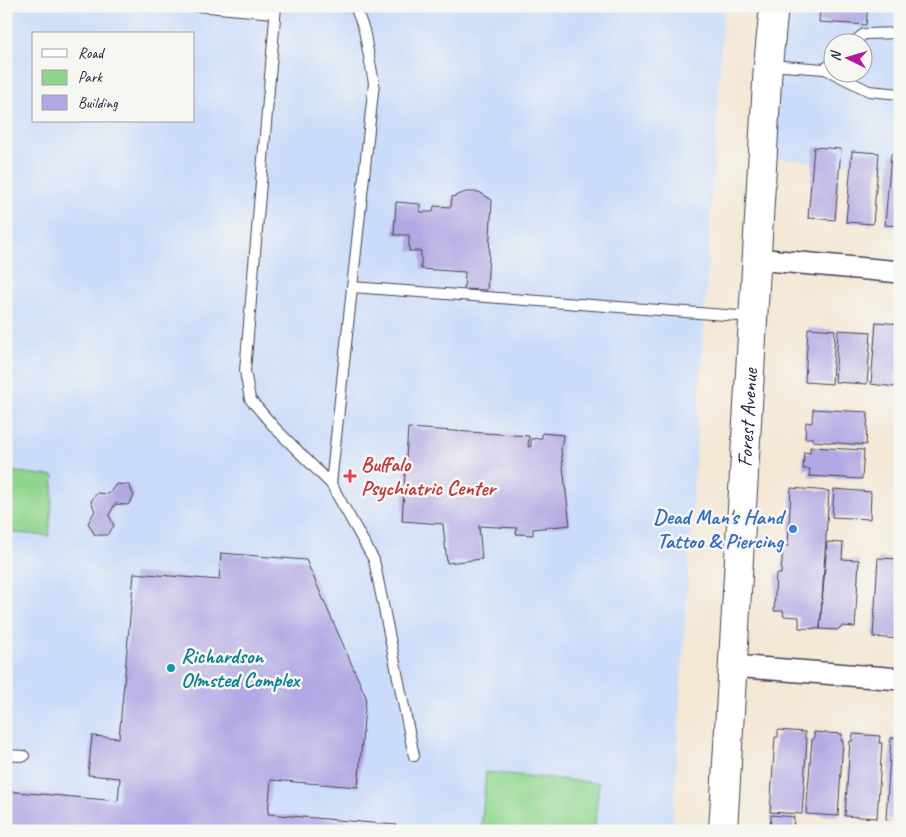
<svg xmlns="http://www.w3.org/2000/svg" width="906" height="837" viewBox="0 0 906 837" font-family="Caveat,sans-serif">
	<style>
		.built { fill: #cadcf9; fill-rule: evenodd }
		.green { fill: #90d58e; stroke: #597c64 }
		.building { fill: #b2a8e3 }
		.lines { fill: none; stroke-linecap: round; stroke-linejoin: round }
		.lane-casing { stroke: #424052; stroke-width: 12 }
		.street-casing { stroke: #424052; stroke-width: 24 }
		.secondary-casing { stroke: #424052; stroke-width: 30 }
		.lane { stroke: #fff; stroke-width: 10 }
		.street { stroke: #fff; stroke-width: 21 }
		.secondary { stroke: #fff; stroke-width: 28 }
		.health-dot { fill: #e0444e; stroke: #f6f6f2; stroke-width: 2 }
		.shop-dot { fill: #3f7fe0; stroke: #f6f6f2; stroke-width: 2 }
		.culture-dot { fill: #0f9aa8; stroke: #f6f6f2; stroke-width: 2 }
		.labels { text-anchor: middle; stroke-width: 5; stroke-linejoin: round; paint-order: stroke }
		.street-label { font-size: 21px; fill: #22223b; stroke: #f6f6f2 }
		.health-label { font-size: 21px; font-weight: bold; fill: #be3a42; stroke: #f6f6f2; text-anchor: start }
		.shop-label { font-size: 21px; font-weight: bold; fill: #366cbe; stroke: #f6f6f2; text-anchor: end }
		.culture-label { font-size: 21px; font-weight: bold; fill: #0d838f; stroke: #f6f6f2; text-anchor: start }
	</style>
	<rect width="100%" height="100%" fill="#f6f6f2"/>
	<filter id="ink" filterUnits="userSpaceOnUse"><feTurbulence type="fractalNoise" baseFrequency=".02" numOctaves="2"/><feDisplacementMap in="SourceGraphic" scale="10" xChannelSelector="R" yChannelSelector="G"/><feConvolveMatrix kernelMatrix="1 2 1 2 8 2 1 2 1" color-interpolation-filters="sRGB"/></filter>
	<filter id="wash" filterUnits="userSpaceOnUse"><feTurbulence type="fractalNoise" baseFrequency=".0096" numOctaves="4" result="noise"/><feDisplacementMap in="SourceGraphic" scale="20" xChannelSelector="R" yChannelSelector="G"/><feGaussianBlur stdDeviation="1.12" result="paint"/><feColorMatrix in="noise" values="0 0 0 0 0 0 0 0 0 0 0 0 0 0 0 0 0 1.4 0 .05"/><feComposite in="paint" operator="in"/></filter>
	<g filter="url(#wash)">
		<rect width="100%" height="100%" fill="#f4e7d5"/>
		<path class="built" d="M6 6H724L672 831H6ZM34 34H194V121H34Z
			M774 6H900V169L762 157ZM834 42H864V72H834Z"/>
		<path class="green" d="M6 471 54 476 49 536 6 532Z
			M486 772 599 783 594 831H481Z"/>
		<g id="blocks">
			<path class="building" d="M820 6H868L866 25 819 22Z
				M814 147 841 149 835 220 808 218Z
				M852 151 879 153 873 224 846 222Z
				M891 154 900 155V226L885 225Z
				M466 192H479L492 200 487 290 464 289 465 272 421 269V251H409V235H394L396 202 420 204V212H433L434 206 451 207 452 197Z
				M876 322 900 324V374L896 373 895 387 871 384Z
				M808 328 835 330 832 384 805 382Z
				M838 330 871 332 867 384 835 382Z
				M813 409 868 412 866 445 813 441V438H805L806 422 812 423Z
				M408 428 529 436 528 447 531 446V439L542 438V433L563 435 561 450 570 525 533 529V535L516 534 517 528 479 526 482 559 447 563 443 524 402 521Z
				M810 447 864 450 862 479 809 476 810 469H803L804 452 810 453Z
				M116 484 129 485 134 496 128 505 115 504 109 515 114 526 107 535H95L88 523 95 511 91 501 97 493 109 494Z
				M791 488 829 491 820 629 799 628V617L783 616 784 611H774L776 574H781L783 546H788Z
				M834 489 871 492 870 519 832 517Z
				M827 542 843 543 842 559 859 560 855 627 843 626 837 630 820 629Z
				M221 553 306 560 366 697 358 787 271 780 268 814 396 825 395 831H6V791L118 801 120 778 88 775 92 736 119 738 134 573 219 580Z
				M878 558 900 559V639L873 637Z
				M778 730 805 732V739H807L802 814 770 812 775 737H778Z
				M814 732 842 734 841 741H843L838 816 806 814 812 739H814Z
				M853 734 880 736 879 743H882L877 818 845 816 850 741H852Z
				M891 738H900V820L886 819Z
				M771 815 794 817 793 831H770Z"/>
		</g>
	</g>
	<g filter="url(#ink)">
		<use href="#blocks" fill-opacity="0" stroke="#424052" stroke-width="1"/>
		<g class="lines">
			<g class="lane-casing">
				<path id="lane" d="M197 6 274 13
					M276 6 245 371 250 399 275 428 331 484 374 560 414 756
					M854 42 864 34 900 33
					M769 65 825 69 869 91 900 94
					M825 69 834 61
					M352 287 752 317
					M331 484 374 83 364 30 355 6
					M6 755 24 756"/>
			</g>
			<g class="street-casing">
				<path id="street" d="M756 259 900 272
					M733 666 900 679"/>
			</g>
			<g class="secondary-casing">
				<g id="secondary">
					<path id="s1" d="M723 831 768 65 774 6"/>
				</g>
			</g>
			<use href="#lane" class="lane"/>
			<use href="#street" class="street"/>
			<use href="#secondary" class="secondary"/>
		</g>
	</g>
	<path class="health-dot" d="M347.5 468.5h5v5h5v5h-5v5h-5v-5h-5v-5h5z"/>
	<circle class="shop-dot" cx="793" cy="529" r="5"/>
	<circle class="culture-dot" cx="171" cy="668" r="5"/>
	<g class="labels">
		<g class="street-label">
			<text dy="7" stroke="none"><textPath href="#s1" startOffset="414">Forest Avenue</textPath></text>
		</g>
		<g class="health-label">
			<text x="361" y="471">Buffalo<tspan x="361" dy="24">Psychiatric Center</tspan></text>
		</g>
		<g class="shop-label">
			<text x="783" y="524">Dead Man's Hand<tspan x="783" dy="24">Tattoo &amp; Piercing</tspan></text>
		</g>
		<g class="culture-label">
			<text x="181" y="663">Richardson<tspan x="181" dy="24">Olmsted Complex</tspan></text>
		</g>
	</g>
	<rect width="906" height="837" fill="none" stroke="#f6f6f2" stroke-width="25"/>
	<rect x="32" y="32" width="162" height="90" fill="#f6f6f2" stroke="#a1a1a9"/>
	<rect x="42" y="49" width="25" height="8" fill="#ffffff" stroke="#a1a1a9"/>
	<text x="78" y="58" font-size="15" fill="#22223b">Road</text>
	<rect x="42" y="70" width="25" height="15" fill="#90d58e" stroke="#a1a1a9"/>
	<text x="78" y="82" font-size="15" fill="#22223b">Park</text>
	<rect x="42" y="95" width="25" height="15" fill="#b2a8e3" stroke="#a1a1a9"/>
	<text x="78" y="108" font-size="15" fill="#22223b">Building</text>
	<g transform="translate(848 58) rotate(275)"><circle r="24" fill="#f6f6f2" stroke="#a1a1a9"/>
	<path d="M0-4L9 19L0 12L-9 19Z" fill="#b5179e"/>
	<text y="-8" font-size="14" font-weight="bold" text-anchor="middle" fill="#22223b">N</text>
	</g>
</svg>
